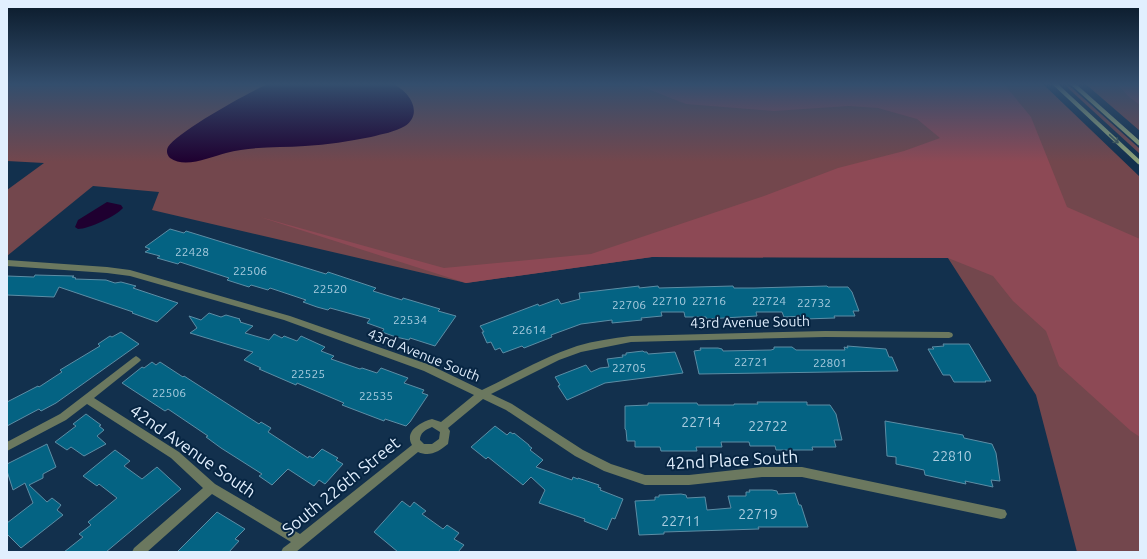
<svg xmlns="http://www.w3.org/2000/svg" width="1147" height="559" viewBox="0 0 1147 559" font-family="Ubuntu,sans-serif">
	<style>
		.green { fill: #73474d }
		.forest { fill: #8d4955 }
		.water { fill: #1f0030 }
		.building { fill: #046383; stroke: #5c8da5 }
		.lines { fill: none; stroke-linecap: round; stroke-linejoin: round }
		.street { fill: #6b785f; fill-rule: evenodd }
		.secondary { fill: #8da279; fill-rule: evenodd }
		.oneway { stroke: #3d5758 }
		.labels { text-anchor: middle; stroke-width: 4; stroke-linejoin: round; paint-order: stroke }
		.number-label { font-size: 12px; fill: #aaccdf }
		.street-label { font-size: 14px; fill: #e1effe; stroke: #072542 }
		.near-number-label { font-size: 14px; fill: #aaccdf }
		.near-street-label { font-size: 17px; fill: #e1effe; stroke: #072542 }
	</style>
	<rect width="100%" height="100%" fill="#12304d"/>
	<path class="green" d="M7 84H1043L1140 177V552H1077L1036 395 948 258 652 257 466 283 152 210 159 192 93 186 7 256V190L44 163 7 161Z
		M1085 84H1140V131L1089 87Z
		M1066 85 1072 88 1140 149V154L1069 89Z"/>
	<path class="forest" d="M635 84H1004L1031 117 1067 207 1140 239V437L1131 431 1059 366 1046 331 1013 301 993 276 948 258 652 257 466 283 260 217 444 268 591 254 764 196 838 168 904 151 940 138 917 119 878 108 849 106 774 111 686 104Z
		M1117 84H1140V105L1129 97Z"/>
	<path class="water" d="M268 84H393C409 91 424 113 405 126 395 132 382 134 371 137 349 141 327 145 305 146 279 148 251 146 226 153 210 157 185 169 170 158 167 155 166 151 168 147 177 132 249 92 268 84Z
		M107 202 121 205 123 208C116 216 89 229 78 229L75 227 78 220Z"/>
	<path class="building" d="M170 229 184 233 186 231 326 274 328 272 376 288 373 291 402 300 403 298 440 309 438 311 456 316 435 346 410 338 409 340 396 337 382 332 384 329 367 323 370 319 330 308 328 310 317 307 303 302 306 300 270 288 268 290 251 285 249 287 227 280 229 278 180 262 178 264 157 258 160 256 145 252 150 249 145 247Z
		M35 275 74 276 72 277 76 278 75 279 106 280 115 283 121 282 136 286 133 288 178 303 157 322 132 313 133 312 59 287 54 297 7 295V276L34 277Z
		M639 286V288L658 286 659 288 733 286 734 288H754L827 286 828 287H848L852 292 859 311H853L855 316H834L835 318 805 319 804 316 784 317 782 312H756L757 316 707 319 706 317H685L684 312H661L662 316 641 318 642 320 612 323V320L581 324 551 335 552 337 524 348 522 346 503 353 500 348 495 350 491 342 487 343 482 332H484L480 326 538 304 539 306 558 299 561 304 580 299 579 293Z
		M209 313 221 317 226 315 240 319 239 320 241 321 240 322 253 326 245 333 269 340 274 334 282 338 284 336 297 341 301 336 325 347 321 351 334 356 331 359 360 369 362 368 377 373 381 368 408 378 404 383 424 390 422 393 428 395 410 422 406 426 385 419 384 421 342 405 344 403 297 383 296 385 259 369 261 368 244 360 253 352 190 333 197 328 189 316 201 320Z
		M121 332 139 344 56 403 41 411 39 409 7 426V402L38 386 39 387 62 372 60 370 100 346 98 344 110 336 112 337Z
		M943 344H969L991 381H985L986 382H954L950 375H943L928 349H934L932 347 944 346Z
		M847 346 886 349 889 357H892L898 371 699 374 694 351 701 350 700 348H718L722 349 723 351 771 350 774 349V347H792L796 350H845L844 347 848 348Z
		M643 351 644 352H647L648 354 675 352 683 373 605 383 567 400 558 386 560 385 555 377 586 365 591 372 600 368 609 367 607 359 623 357 622 355H626V353Z
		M152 362 156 365 160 362 183 377 184 376 259 424 261 422 271 428 268 432 308 458 309 456 313 458 322 449 338 458 336 460 343 464 325 484 319 480 314 486 288 469 272 485 259 476 262 474 221 448 206 437 208 436 168 409 165 411 122 383 142 367 144 368Z
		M757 402H807V405H830L836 414 842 440H834L836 447H812L813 450H776L775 446H750L749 442H721L722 447H696L697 451H661L660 447H635V441H627L626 430 625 429V406L648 405V403H697L698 405H734V404H758Z
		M86 414 101 425 99 426 104 430 97 436 106 444 84 456 71 447 67 450 55 442 76 426 73 424Z
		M885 421 963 435 964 438 992 444 996 453 1000 481 991 480 993 487 965 481 966 484 925 475 924 470 896 464V457L887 456Z
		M495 426 507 435 510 432 513 434 514 433 529 445V446L532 448 530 450 543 460 536 467 572 480 573 477 578 479V478L599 485 598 487 601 488 600 490 623 499 615 519 612 518 607 530 584 521 585 519 539 503 545 490 531 477 523 485 488 457 486 459 471 447Z
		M47 444 56 467 43 474V478L29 485 47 502 52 498 61 505 57 510 63 515 21 548 7 534V523L33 503 25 483 13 490 7 471V464Z
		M115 450 130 461 124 466 142 479 157 467 181 489 106 552H64L83 537 79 534 91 525 88 522 117 498 99 484 97 486 83 476Z
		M749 490H772L777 491 778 494 795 493 799 505H801L808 527H758L759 529 664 532V534L639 535 635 501 655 500V497H659V495L681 494 686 495 687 498 705 497 707 510 731 508 728 496H746V492H750Z
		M402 501 410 507 414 502 426 511 422 514 443 529 447 525 459 533 454 539 464 545 458 552H398L374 532Z
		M217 512 245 529 235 539 239 541 229 552H177Z"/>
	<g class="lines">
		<path class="street" d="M7 260 107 267 130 270 290 316 430 365 482 390C513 375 544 357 577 346 594 341 613 338 631 336L825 331 949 332 952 333 953 335 952 337 949 338 825 337 631 342 581 352 559 360 491 394 512 404 583 450 611 464 645 475H689L762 467H802L1001 509 1005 510 1007 514 1005 518 1001 519 802 477H762L689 485H645L604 471 575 456 506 410 483 399 448 428 450 431 448 444C438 452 430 457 418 452L296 552H281L283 548 291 542 212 494 147 552H132L134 548 203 488 171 458 87 404 66 420 7 451V442L60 414 133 358 136 356 139 358 141 360 139 362 94 398 179 452 215 484 300 534 412 445C404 431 421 422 432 419L441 422 474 395 424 371 284 320 130 276 107 273 7 266ZM432 427 440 432 439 439 432 444H424L420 440C420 433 425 430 432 427Z"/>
		<path class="secondary" d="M1052 84H1058L1140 160V165L1138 164Z
			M1070 84H1076L1140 141V146L1138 145Z"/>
	</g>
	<defs><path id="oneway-shaft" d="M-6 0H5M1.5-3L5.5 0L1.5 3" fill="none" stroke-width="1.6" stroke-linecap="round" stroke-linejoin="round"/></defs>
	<use class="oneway" href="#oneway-shaft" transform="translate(1114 139) rotate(43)"/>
	<linearGradient id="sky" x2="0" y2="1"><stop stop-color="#0a1a2a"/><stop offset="0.52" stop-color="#334e6d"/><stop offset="1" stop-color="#334e6d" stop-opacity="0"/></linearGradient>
	<rect width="1147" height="162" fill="url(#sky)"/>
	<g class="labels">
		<g class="number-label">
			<text x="192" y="256">22428</text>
			<text x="250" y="275">22506</text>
			<text x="330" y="293">22520</text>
			<text x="669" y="305">22710</text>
			<text x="709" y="305">22716</text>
			<text x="769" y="305">22724</text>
			<text x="814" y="307">22732</text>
			<text x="629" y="309">22706</text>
			<text x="410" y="324">22534</text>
			<text x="529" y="334">22614</text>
			<text x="751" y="366">22721</text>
			<text x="830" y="367">22801</text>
			<text x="629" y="372">22705</text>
			<text x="308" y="378">22525</text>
			<text x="169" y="397">22506</text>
			<text x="376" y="400">22535</text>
		</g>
		<g class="street-label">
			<text transform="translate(750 322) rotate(-1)" y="5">43rd Avenue South</text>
			<text transform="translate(424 355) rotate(22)" y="5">43rd Avenue South</text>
		</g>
		<g class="near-number-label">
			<text x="701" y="427">22714</text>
			<text x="768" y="431">22722</text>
			<text x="952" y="461">22810</text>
			<text x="758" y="519">22719</text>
			<text x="681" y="526">22711</text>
		</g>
		<g class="near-street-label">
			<text transform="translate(193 451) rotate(35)" y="6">42nd Avenue South</text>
			<text transform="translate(732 460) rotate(-3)" y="6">42nd Place South</text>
			<text transform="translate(341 486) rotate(-39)" y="6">South 226th Street</text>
		</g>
	</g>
	<rect width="1147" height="559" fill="none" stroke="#e1effe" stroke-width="16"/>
</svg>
